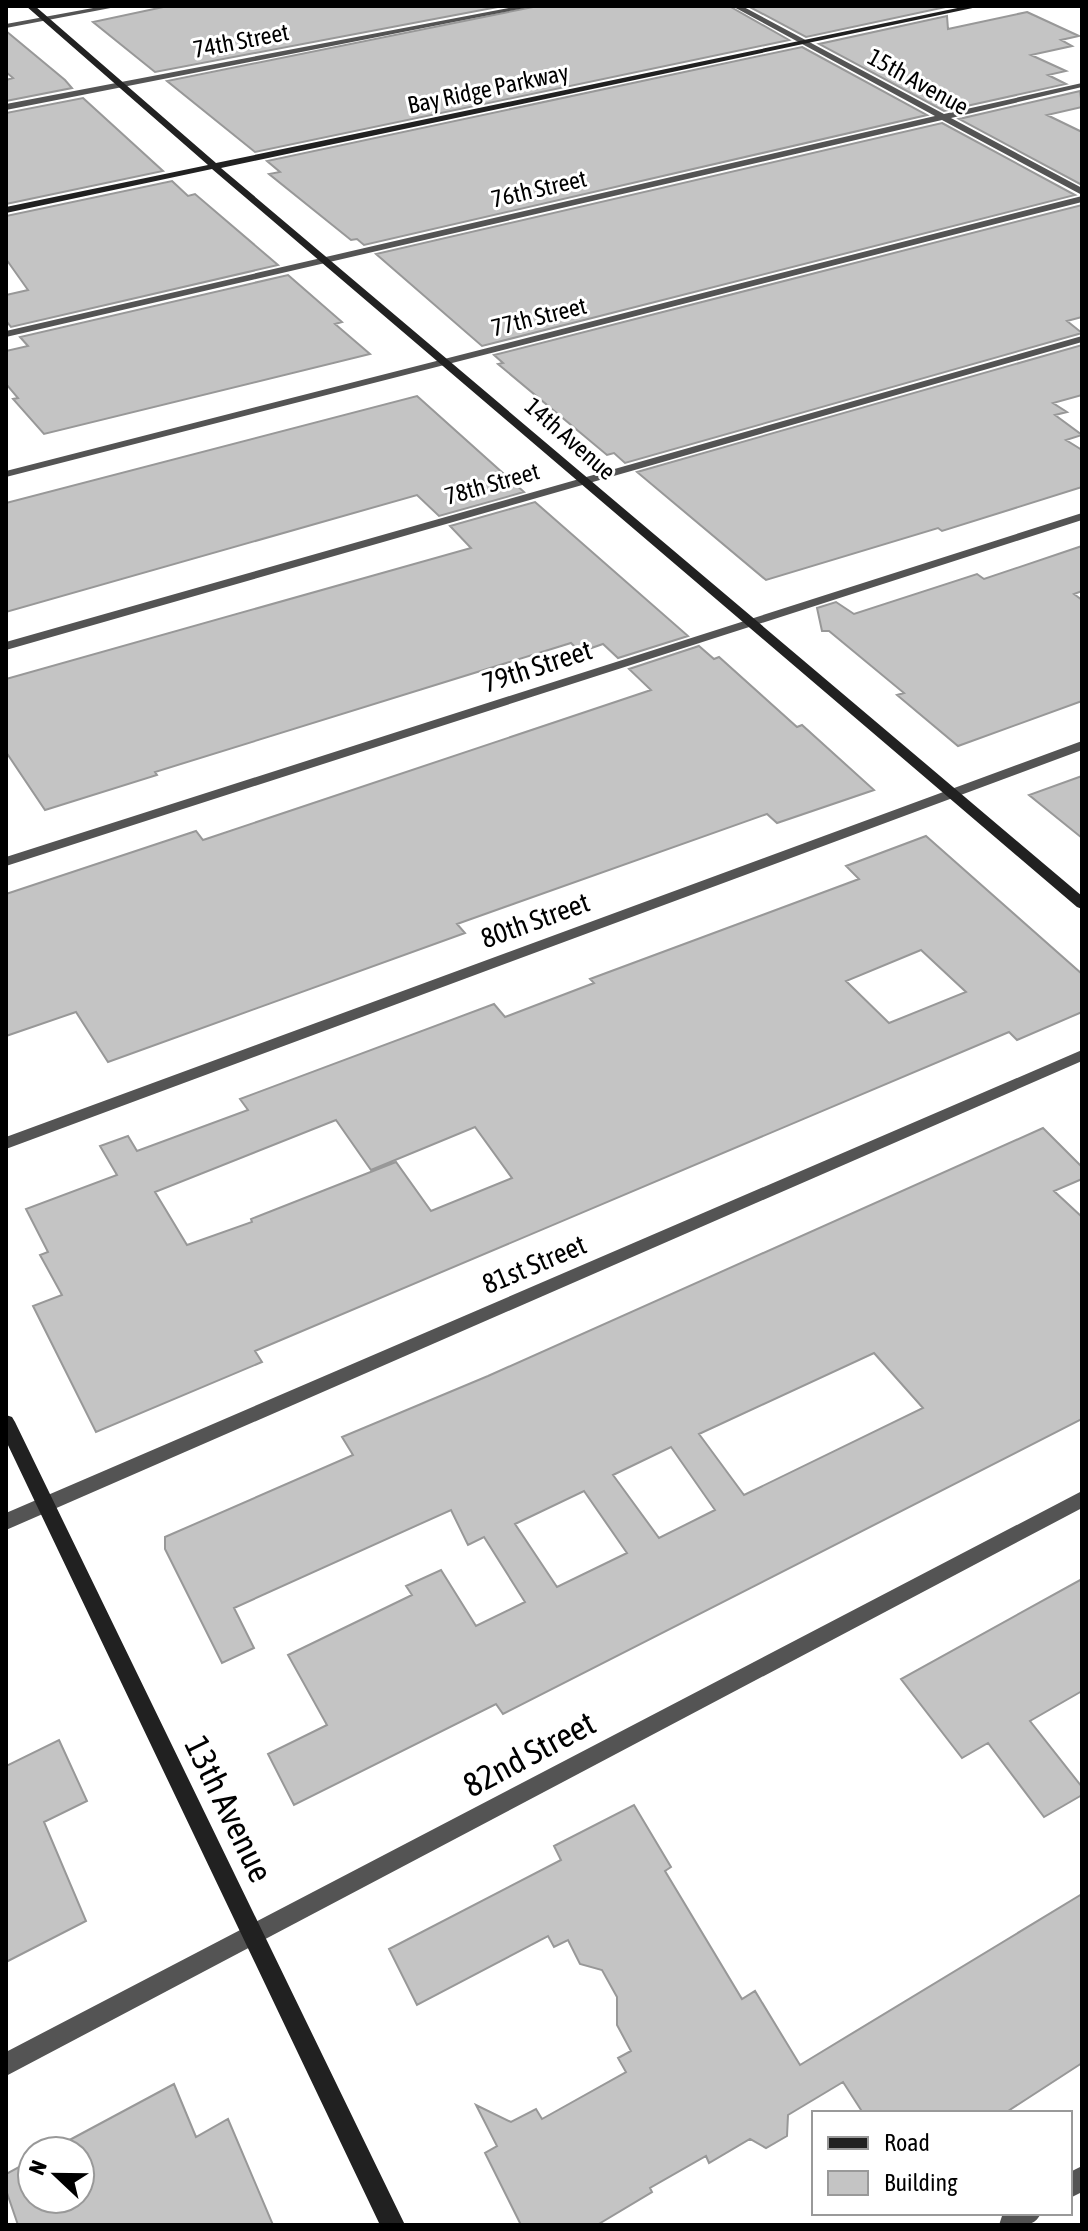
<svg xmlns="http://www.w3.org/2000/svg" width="1088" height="2231" viewBox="0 0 1088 2231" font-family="'Asap Condensed',sans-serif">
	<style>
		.building { fill: #c4c4c4; stroke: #989898; stroke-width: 2; fill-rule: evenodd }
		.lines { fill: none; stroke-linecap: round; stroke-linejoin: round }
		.minor { fill: #545454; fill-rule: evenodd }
		.secondary { fill: #212121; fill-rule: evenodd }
		.labels { text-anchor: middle; stroke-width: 6; stroke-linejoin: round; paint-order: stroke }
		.far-street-label { font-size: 24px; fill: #000; stroke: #fff }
		.street-label { font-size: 28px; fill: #000; stroke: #fff }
		.near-street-label { font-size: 34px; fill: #000; stroke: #fff }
	</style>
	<rect width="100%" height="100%" fill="#fff"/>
	<path class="building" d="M168 6H503L155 72 93 22Z
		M538 6H729L789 40 255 152 167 81Z
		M748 6H946V7L806 37Z
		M1027 12 1079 36 1061 40 1072 46 1031 55 1066 71 1048 75 1066 84 944 111 819 44 947 16 948 29Z
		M6 31 65 80 72 88 6 101V80L13 78 6 72Z
		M802 47 927 115 364 245 357 239 351 240 269 174 280 172 267 161Z
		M1080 91 1082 107 1047 115 1082 132V185L959 119Z
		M83 98 163 171 6 204V113Z
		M942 123 1075 195 482 346 376 254Z
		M172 181 188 196 195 194 278 265 11 327 6 321V295L28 290 6 259V216Z
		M1082 205V317L1067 321 1082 333 625 463 614 453 607 455 498 364 503 363 494 355Z
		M288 275 342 322 335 324 370 354 44 434 13 399 18 398 6 384V351L28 346 20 337Z
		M1082 345V395L1053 403 1067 412 1055 415 1082 435 1066 440 1082 450V487L942 531 938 528 766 580 637 472Z
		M417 396 524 492 439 516 417 495 6 612V503Z
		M535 502 688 636 618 658 603 644 580 652 571 643 155 772 157 775 45 810 6 752V679L471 548 450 526Z
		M1082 546V591L1074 594 1082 600V701L958 746 897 695 904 693 829 631H822L817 608 836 602 854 614 977 574 984 579Z
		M699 646 714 659 719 657 797 727 802 725 874 790 777 823 767 814 516 903 457 924 465 933 108 1062 76 1012 6 1036V894L196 831 203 840 651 690 629 669Z
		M1082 776V838L1029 795Z
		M926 836 1082 974V1012L1017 1040 1009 1032 255 1351 262 1362 96 1432 33 1306 62 1295 40 1255 48 1252 26 1209 117 1175 100 1146 128 1136 137 1151 248 1110 240 1099 494 1004 505 1017 594 983 590 979 859 879 846 866ZM921 950 966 992 889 1023 846 981ZM336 1120 371 1170 475 1127 512 1178 431 1211 396 1162 251 1219 252 1222 187 1245 155 1192Z
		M1043 1128 1082 1167V1179L1054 1191 1082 1217V1419L503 1714 496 1704 294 1805 268 1754 327 1725 288 1655 412 1595 406 1586 441 1570 476 1626 525 1602 484 1537 468 1545 451 1510 234 1608 254 1648 222 1663 165 1549V1537L353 1455 342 1437 488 1376ZM874 1353 923 1408 744 1495 699 1434ZM671 1447 715 1510 659 1538 613 1475ZM584 1491 627 1553 557 1587 515 1524Z
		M1082 1579V1691L1030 1721 1082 1787V1795L1044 1817 988 1743 962 1758 901 1679Z
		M59 1740 87 1801 44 1822 86 1921 6 1962V1766Z
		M634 1805 671 1867 665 1871 742 1999 755 1991 800 2065 1082 1894V2063L1005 2113H863L843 2082 788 2115 787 2136 766 2148 750 2139 709 2163 706 2156 650 2188 652 2192 597 2225H521L485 2153 497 2146 476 2105 511 2122 536 2109 542 2119 626 2072 618 2058 631 2051 617 2025V1997L602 1970 580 1964 568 1940 554 1947 548 1936 417 2005 389 1949 561 1860 554 1846Z
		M174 2084 196 2137 228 2119 273 2225H18L6 2190V2174L32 2160V2199H80V2151H49Z"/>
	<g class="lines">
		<path class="minor" d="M104 6H121L6 28V24Z
			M519 6H535L6 110V104Z
			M732 6H742L944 114 1082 83V87L951 118 1082 188V195L942 120 6 337V331L935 116Z
			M1082 196V202L6 477V471Z
			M1082 336V342L6 650V642Z
			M1082 513V520L6 866V857Z
			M1082 741V750L6 1149V1137Z
			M1082 1050V1061L6 1530V1513Z
			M1082 1491V1508L6 2076V2052Z
			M1082 2166V2192L1070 2198V2172Z
			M1008 2213H1041C1034 2230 1015 2225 999 2225L1002 2216Z"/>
		<path class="secondary" d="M26 6H35L216 163 967 6H982L221 168 1082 896V909L1077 907 212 169 6 213V207L208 165Z
			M6 1415 12 1417 15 1422 405 2225H380L6 1441Z"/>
	</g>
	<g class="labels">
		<g class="far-street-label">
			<text transform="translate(241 41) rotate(-11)" y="8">74th Street</text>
			<text transform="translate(918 82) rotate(29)" y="8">15th Avenue</text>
			<text transform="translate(488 89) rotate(-12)" y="8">Bay Ridge Parkway</text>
			<text transform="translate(539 189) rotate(-13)" y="8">76th Street</text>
			<text transform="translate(539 317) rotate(-14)" y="8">77th Street</text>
			<text transform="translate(570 439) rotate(41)" y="8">14th Avenue</text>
			<text transform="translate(492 484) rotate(-16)" y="8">78th Street</text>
		</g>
		<g class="street-label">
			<text transform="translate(537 666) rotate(-18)" y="10">79th Street</text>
			<text transform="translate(535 920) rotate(-20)" y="10">80th Street</text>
			<text transform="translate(534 1264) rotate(-23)" y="10">81st Street</text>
		</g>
		<g class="near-street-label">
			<text transform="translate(529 1754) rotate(-28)" y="12">82nd Street</text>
			<text transform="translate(229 1809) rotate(64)" y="12">13th Avenue</text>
		</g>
	</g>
	<rect width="1088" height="2231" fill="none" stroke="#000000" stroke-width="16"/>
	<rect x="812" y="2111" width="260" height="104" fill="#ffffff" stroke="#999999" stroke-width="2"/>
	<rect x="828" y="2137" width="40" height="12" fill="#212121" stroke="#999999" stroke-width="2"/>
	<text x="884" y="2151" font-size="24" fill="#000000">Road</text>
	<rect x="828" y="2171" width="40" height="24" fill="#c4c4c4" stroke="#999999" stroke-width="2"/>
	<text x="884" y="2191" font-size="24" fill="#000000">Building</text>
	<g transform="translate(56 2175) rotate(292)"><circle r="38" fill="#ffffff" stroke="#999999" stroke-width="2"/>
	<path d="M0-6L14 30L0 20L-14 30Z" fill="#000000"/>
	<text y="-12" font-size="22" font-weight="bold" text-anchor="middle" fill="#000000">N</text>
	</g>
</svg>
